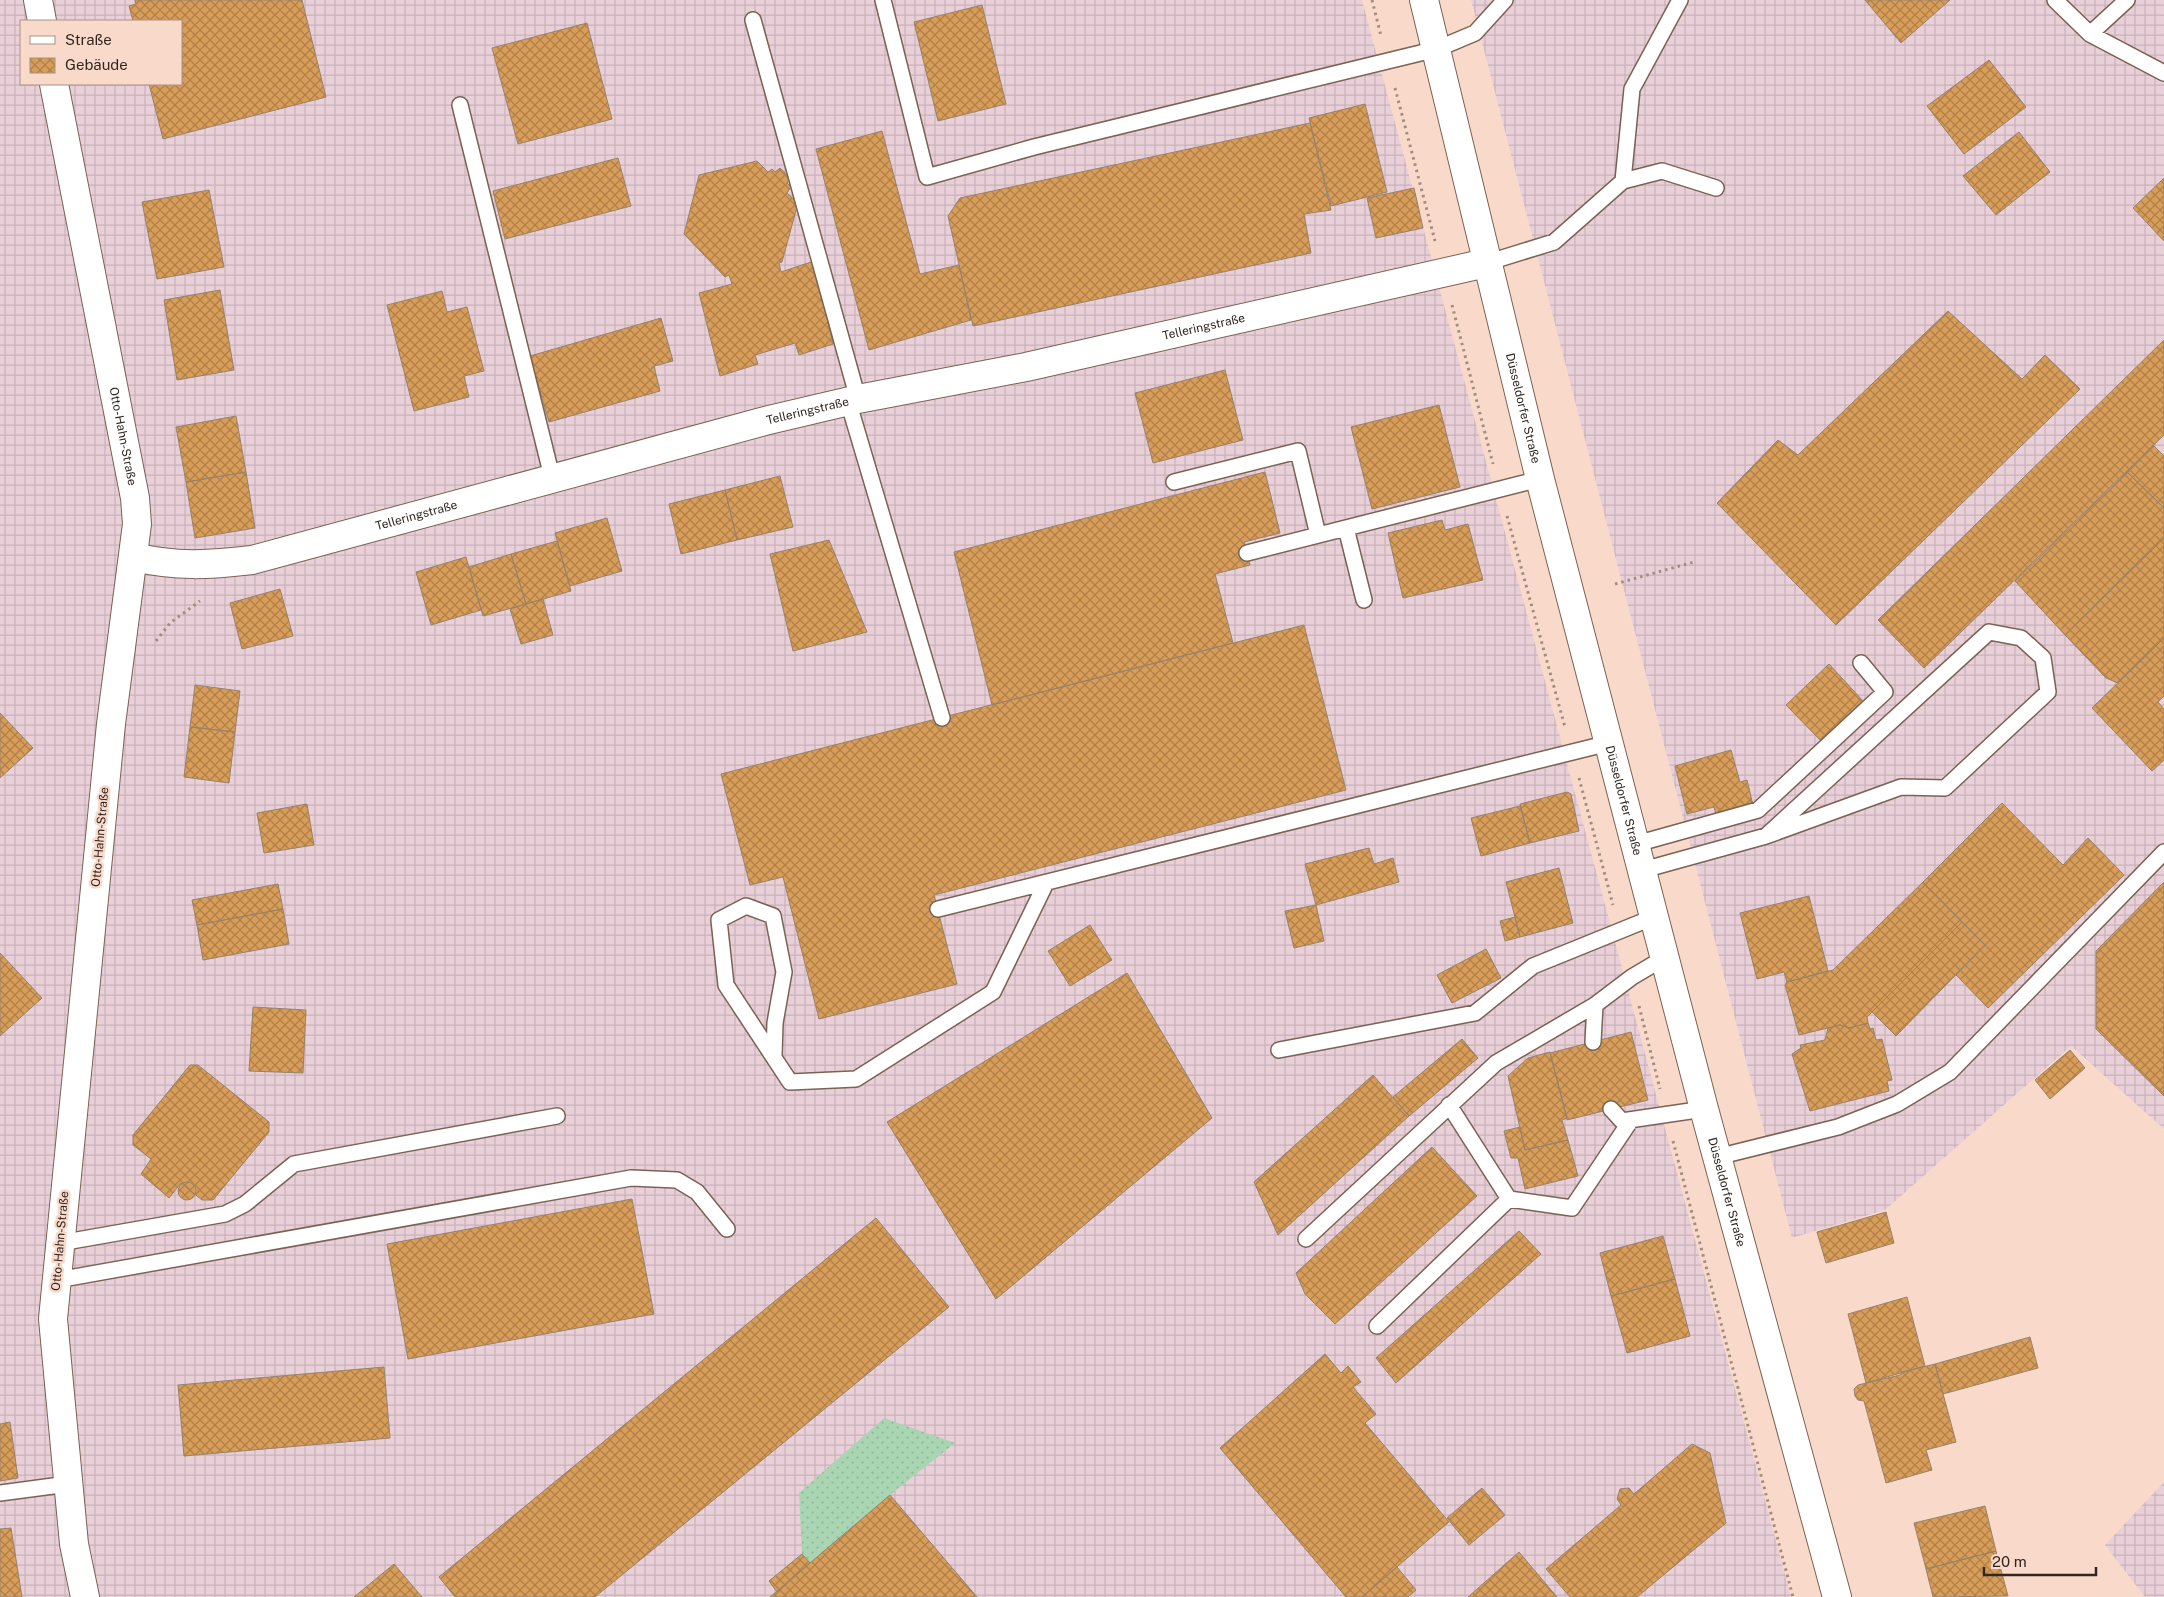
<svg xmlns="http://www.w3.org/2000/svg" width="2164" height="1597" viewBox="0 0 2164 1597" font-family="'Public Sans',sans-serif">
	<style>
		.industrial { fill: url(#industrial-grid); fill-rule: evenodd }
		.grass { fill: url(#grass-dots) }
		.building { fill: url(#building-cross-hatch); stroke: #97826c }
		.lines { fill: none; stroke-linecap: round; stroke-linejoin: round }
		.lane-casing { stroke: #7c6253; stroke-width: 18 }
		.street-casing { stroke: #7c6253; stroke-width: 30 }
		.primary-casing { stroke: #7c6253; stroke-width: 30 }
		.path { stroke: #a38d81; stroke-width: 3; stroke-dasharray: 2.5 4; stroke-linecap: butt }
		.lane { stroke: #fff; stroke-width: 15 }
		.street { stroke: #fff; stroke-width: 28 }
		.primary { stroke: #fff; stroke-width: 28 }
		.labels { text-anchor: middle; stroke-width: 5; stroke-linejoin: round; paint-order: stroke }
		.street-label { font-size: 12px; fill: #312620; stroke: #f9daca }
	</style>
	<defs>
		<pattern id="industrial-grid" width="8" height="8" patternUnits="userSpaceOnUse" patternTransform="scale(1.25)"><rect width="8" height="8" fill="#e9d0d8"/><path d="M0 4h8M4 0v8" fill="none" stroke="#c8b2b9"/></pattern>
		<pattern id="grass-dots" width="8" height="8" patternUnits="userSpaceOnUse" patternTransform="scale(1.25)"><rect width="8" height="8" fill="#a9d5b3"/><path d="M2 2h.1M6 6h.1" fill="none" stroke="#92b79a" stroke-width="1.8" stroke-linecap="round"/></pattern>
		<pattern id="building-cross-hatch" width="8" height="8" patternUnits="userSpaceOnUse" patternTransform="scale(1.25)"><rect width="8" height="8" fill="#d89d59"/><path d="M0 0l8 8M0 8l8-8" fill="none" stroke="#b08049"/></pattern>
	</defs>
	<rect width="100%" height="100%" fill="#f9daca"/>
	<path class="industrial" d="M0 0H1362L1791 1597H0ZM21 21H181V84H21Z
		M1471 0H2164V1129L2071 1046 1885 1210 1792 1238Z
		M2164 1482V1597H2145L2105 1545Z"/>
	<path class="grass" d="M884 1418 955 1443 890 1495 810 1563 802 1554 799 1493Z"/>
	<path class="building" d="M135 0H302L326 97 163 139 149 84H181V21H133L129 6 136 4Z
		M1865 0H1950L1901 43Z
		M982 5 1006 104 938 121 914 22Z
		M587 23 612 119 518 144 492 48Z
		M1989 60 2026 107 1964 154 1927 106Z
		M1365 104 1387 192 1331 206 1309 118Z
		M1310 123 1331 210 1304 214 1311 253 973 326 948 216 960 198Z
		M882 131 920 274 959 265 971 320 869 350 816 149Z
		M2019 132 2050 172 1996 215 1963 176Z
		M618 158 631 206 505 239 493 191Z
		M757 161 768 172 772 169 775 172 780 168 792 179 787 183 791 187 787 193 798 203 782 262 779 263 781 272 814 261 833 344 799 355 795 343 755 355 758 364 720 376 699 293 732 284 729 275 725 277 684 234 699 175Z
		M2164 178V241L2133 208Z
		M1414 188 1423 228 1376 238 1367 198Z
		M209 190 224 267 157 279 142 202Z
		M220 290 234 370 177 380 164 300Z
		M442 291 447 312 467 307 484 371 464 376 469 397 414 411 387 305Z
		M1948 311 2022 379 2045 355 2080 389 1836 625 1717 503 1778 440 1798 455Z
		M661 318 673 361 654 366 660 391 549 422 530 356Z
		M2164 340V435L1924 668 1878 620Z
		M1225 370 1243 440 1153 463 1135 393Z
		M1439 405 1460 487 1372 509 1351 427Z
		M236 416 246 472 186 482 176 427Z
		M2153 445 2164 456V508L2127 472Z
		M246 472 255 528 195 538 186 482Z
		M1265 472 1280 533 1244 542 1250 565 1215 574 1233 643 992 705 954 552Z
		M2127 472 2164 508V538L2065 635 2015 581Z
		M780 476 793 527 737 540 725 490Z
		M725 490 737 540 681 554 669 504Z
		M607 518 622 571 570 586 555 533Z
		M1442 520 1445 530 1468 524 1483 580 1403 598 1388 533Z
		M2164 538V638L2118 683 2106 678 2065 635Z
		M829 540 867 632 793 651 770 554Z
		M557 541 571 591 526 604 511 554Z
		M511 554 526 604 483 616 469 567Z
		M466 557 481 610 431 625 416 572Z
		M280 589 293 636 242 649 230 603Z
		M543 599 553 635 521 644 510 609Z
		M1304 625 1346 790 934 895 957 984 819 1019 783 877 750 885 721 774Z
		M2164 638V696L2158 702 2164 709V760L2152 771 2092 708Z
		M1829 664 1864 702 1822 742 1786 705Z
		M195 685 240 691 235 732 190 727Z
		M0 713 33 748 0 778Z
		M190 727 235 732 229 783 184 777Z
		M1731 750 1740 782 1747 780 1753 805 1716 814 1714 807 1687 814 1675 766Z
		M1567 792 1571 794 1579 831 1530 843 1520 804Z
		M2002 803 2063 865 2088 838 2124 875 1988 1008 1956 975 1985 945 1923 882Z
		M307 804 314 845 264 853 257 813Z
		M1520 806 1530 843 1481 856 1471 818Z
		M1369 848 1374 864 1393 858 1399 882 1316 905 1305 864Z
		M1559 868 1573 923 1520 937 1506 882Z
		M1923 882 1962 922 1867 1017 1868 1023 1849 1028 1840 1025 1799 1035 1785 985 1787 982 1833 970Z
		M2164 882V1096L2096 1029V951Z
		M278 884 283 909 197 925 192 900Z
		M1809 896 1828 971 1787 982 1784 972 1757 979 1740 913Z
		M1316 905 1324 941 1294 948 1285 911Z
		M283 909 289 944 203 960 197 925Z
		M1515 917 1520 937 1505 941 1500 921Z
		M1962 922 1985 945 1896 1036 1872 1012Z
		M1090 925 1112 960 1070 986 1048 951Z
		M1486 949 1501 978 1452 1003 1437 975Z
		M0 953 42 998 0 1036Z
		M1127 973 1212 1118 996 1299 887 1122Z
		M253 1007 306 1010 303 1073 249 1071Z
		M1868 1023 1870 1029 1873 1028 1876 1040 1882 1039 1892 1080 1887 1081 1889 1091 1810 1111 1792 1054 1801 1048 1800 1045 1825 1040 1828 1028 1840 1025 1849 1028Z
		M1631 1032 1648 1100 1567 1120 1550 1053Z
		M1462 1039 1478 1058 1409 1116 1393 1097Z
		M2070 1050 2085 1068 2050 1099 2035 1080Z
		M1550 1052 1567 1118 1562 1120 1568 1140 1525 1150 1508 1076 1528 1058Z
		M190 1065H198L269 1122V1132L213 1200H202L181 1183 169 1198 141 1174 151 1159 133 1145V1135Z
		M1373 1075 1409 1116 1278 1235 1254 1182Z
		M1520 1127 1525 1150 1568 1140 1578 1176 1525 1189 1518 1158H1511L1504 1131Z
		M1432 1147 1477 1196 1335 1324 1305 1294 1296 1273Z
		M178 1191a9 9 0 1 1 18 0a9 9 0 1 1-18 0Z
		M632 1199 654 1314 408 1359 387 1244Z
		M1886 1212 1894 1243 1826 1263 1817 1232Z
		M876 1218 949 1307 595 1597H455L439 1577Z
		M1519 1231 1541 1254 1396 1383 1376 1358Z
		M1663 1236 1675 1279 1611 1296 1600 1253Z
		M1675 1279 1690 1336 1627 1353 1611 1296Z
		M1907 1297 1925 1366 1866 1383 1848 1314Z
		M2030 1337 2038 1368 1943 1394 1935 1364Z
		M1325 1354 1341 1373 1348 1366 1361 1382 1353 1387 1376 1414 1365 1423 1449 1522 1362 1597H1346L1220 1448Z
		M1935 1364 1956 1442 1926 1450 1932 1470 1886 1483 1864 1401 1858 1400 1855 1396 1854 1389 1858 1385 1900 1375 1902 1372Z
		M384 1367 390 1438 184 1456 178 1385Z
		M10 1422 18 1478 0 1481V1424Z
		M1692 1444 1710 1453 1726 1523 1637 1597H1570L1546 1569 1621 1505 1617 1499 1620 1489 1629 1488 1634 1494Z
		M1482 1488 1505 1515 1469 1545 1447 1518Z
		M890 1495 977 1597H770Z
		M1985 1506 1996 1551 1926 1569 1914 1523Z
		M11 1528 22 1597H0V1529Z
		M1996 1551 2008 1596 1933 1597 1926 1569Z
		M1519 1552 1557 1597H1468Z
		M802 1554 810 1563 777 1592 769 1581Z
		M394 1564 422 1597H354Z
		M1397 1567 1416 1590 1408 1597H1362Z"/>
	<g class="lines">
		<g class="lane-casing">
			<path id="lane" d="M883 0 927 177 1034 147 1437 49 1475 33 1505 0
				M2055 0 2090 34 2164 73
				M753 20 858 399
				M2090 34 2127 0
				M460 105 552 477
				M1623 181 1632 89 1680 0
				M1486 263 1554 242 1623 181 1662 171 1716 188
				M848 401 942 718
				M1174 482 1298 451 1318 535
				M1346 528 1364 600
				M1247 553 1540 479
				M1636 844 1758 810 1885 692 1861 663
				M1643 870 1766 836 1989 632 2021 638 2043 658 2048 692 1945 788 1901 787 1766 836
				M938 909 1609 743
				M1593 1042 1595 1005 1632 977 1664 958
				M1279 1050 1475 1013 1533 966 1654 917
				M774 1056 775 1023 784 972 773 916 746 906 719 920 726 985 790 1082 856 1079 993 992 1046 883
				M1449 1105 1509 1199
				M1611 1109 1622 1121 1704 1109
				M1717 1157 1838 1127 1897 1104 1950 1072 2164 852
				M1306 1239 1496 1063 1595 1005
				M60 1243 225 1214 245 1204 294 1164 557 1116
				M57 1280 631 1178 677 1180 697 1192 727 1229
				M1377 1326 1509 1199 1572 1208 1631 1120
				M0 1493 68 1484"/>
		</g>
		<g class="street-casing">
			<g id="street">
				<path d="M38 0 42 21"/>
				<path id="s1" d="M54 84 135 498 137 524 111 724 53 1319 74 1544 85 1597"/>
				<path id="s2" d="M134 557C176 567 210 565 252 560L765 421 858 399 1026 367 1486 263"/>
			</g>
		</g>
		<g class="primary-casing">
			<g id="primary">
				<path id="s3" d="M1424 0 1540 479 1704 1109 1837 1597"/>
			</g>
		</g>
		<path class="path" d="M1372 0 1381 36
			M1395 88 1435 241
			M1452 305 1493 464
			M1507 516 1565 727
			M1615 584 1694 562
			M156 641 170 623 200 601
			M1579 778 1613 905
			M1639 1006 1660 1089
			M1673 1141 1793 1597"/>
		<use href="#lane" class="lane"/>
		<use href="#street" class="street"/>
		<use href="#primary" class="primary"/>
	</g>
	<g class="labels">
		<g class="street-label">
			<text dy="4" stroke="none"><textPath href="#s2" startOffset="1099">Telleringstraße</textPath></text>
			<text dy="4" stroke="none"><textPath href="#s3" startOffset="420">Düsseldorfer Straße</textPath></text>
			<text dy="4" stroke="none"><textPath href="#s2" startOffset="694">Telleringstraße</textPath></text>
			<text dy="4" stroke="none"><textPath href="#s1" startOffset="359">Otto-Hahn-Straße</textPath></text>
			<text dy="4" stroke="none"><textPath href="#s2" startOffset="289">Telleringstraße</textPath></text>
			<text dy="4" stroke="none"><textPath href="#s3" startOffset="825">Düsseldorfer Straße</textPath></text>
			<text transform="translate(100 837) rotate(-85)" y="4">Otto-Hahn-Straße</text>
			<text dy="4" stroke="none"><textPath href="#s3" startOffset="1230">Düsseldorfer Straße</textPath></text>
			<text transform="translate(60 1241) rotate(-85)" y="4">Otto-Hahn-Straße</text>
		</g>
	</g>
	<rect x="20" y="20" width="162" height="65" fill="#f9daca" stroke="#a99286"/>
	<rect x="30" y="36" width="25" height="8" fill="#ffffff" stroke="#a99286"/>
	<text x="65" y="45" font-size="15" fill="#312620">Straße</text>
	<rect x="30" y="58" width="25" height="15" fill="url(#building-cross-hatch)" stroke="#a99286"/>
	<text x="65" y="70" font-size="15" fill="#312620">Gebäude</text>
	<path d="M1984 1567v8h112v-8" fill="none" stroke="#312620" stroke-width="2.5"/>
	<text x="1992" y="1567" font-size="15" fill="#312620" stroke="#f9daca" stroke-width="4" paint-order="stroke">20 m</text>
</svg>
